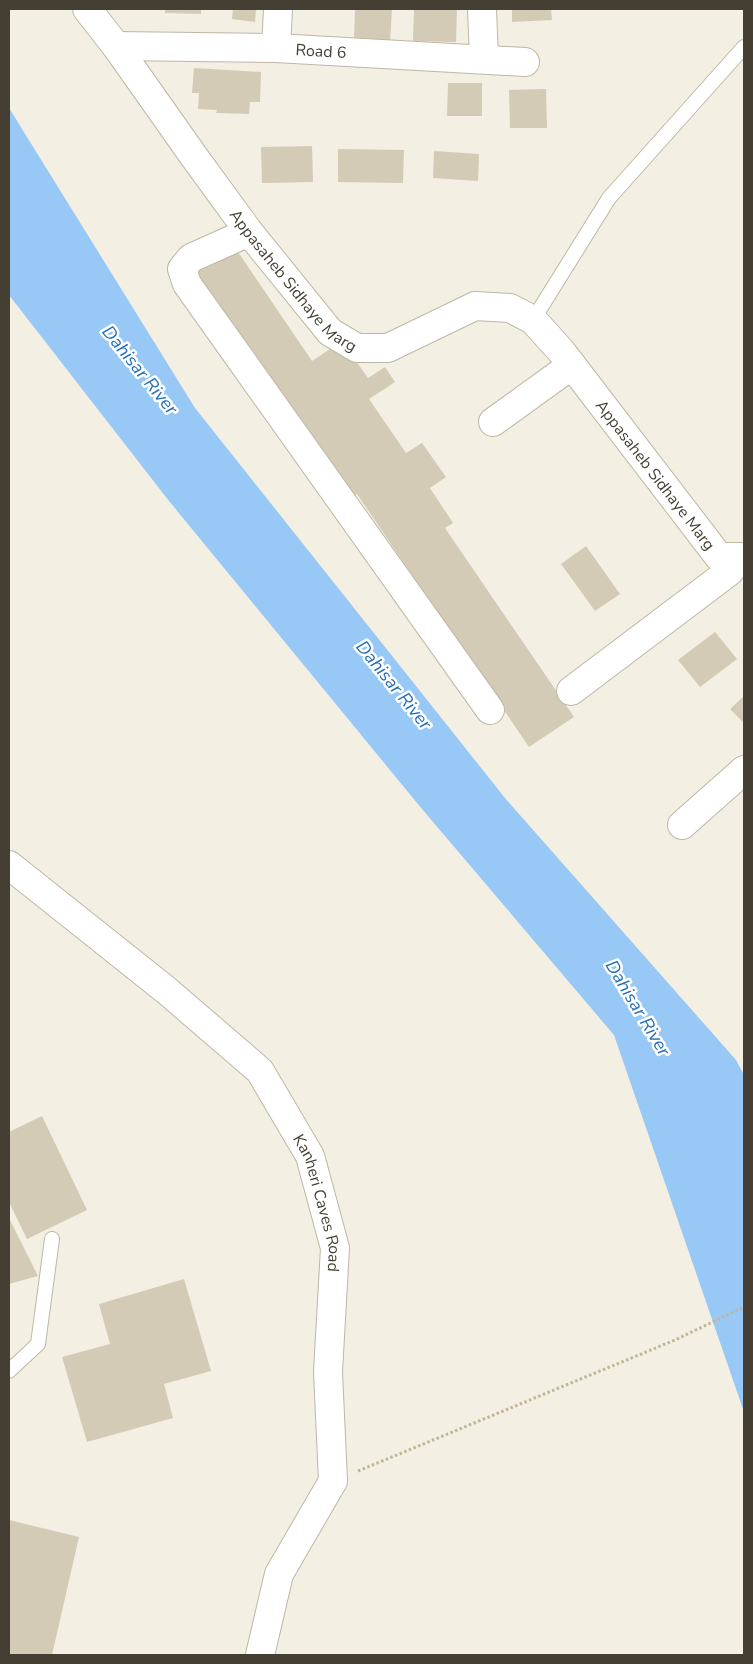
<svg xmlns="http://www.w3.org/2000/svg" width="753" height="1664" viewBox="0 0 753 1664" font-family="'Nunito Sans',sans-serif">
	<style>
		.water { fill: #98c8f6 }
		.building { fill: #d4cbb6 }
		.lines { fill: none; stroke-linecap: round; stroke-linejoin: round }
		.service-casing { stroke: #beb7a4; stroke-width: 16 }
		.minor-casing { stroke: #beb7a4; stroke-width: 30 }
		.tertiary-casing { stroke: #beb7a4; stroke-width: 30 }
		.path { stroke: #c1b594; stroke-width: 3; stroke-dasharray: 2.5 2.5; stroke-linecap: butt }
		.service { stroke: #fff; stroke-width: 14 }
		.minor { stroke: #fff; stroke-width: 28 }
		.tertiary { stroke: #fff; stroke-width: 28 }
		.labels { text-anchor: middle; stroke-width: 5; stroke-linejoin: round; paint-order: stroke }
		.street-label { font-size: 16px; fill: #443f32; stroke: #fff }
		.water-label { font-size: 18px; font-style: italic; fill: #246db8; stroke: #fff }
	</style>
	<rect width="100%" height="100%" fill="#f3efe2"/>
	<path class="water" d="M9 108 195 408 505 798 736 1060 744 1075V1412L614 1035 422 809 169 501 9 295Z"/>
	<path class="building" d="M165 9H201V14L165 13Z
		M233 9H256L255 22 232 19Z
		M355 9H392L390 42 354 40Z
		M414 9H457L456 42 413 41Z
		M512 9H551L552 20 512 22Z
		M194 68 261 72 260 102H250L249 114 216 113 217 110 198 109 199 93H192Z
		M448 83H482V116H447Z
		M546 89 547 128H510L509 90Z
		M312 146 313 182 262 183 261 147Z
		M338 149 404 150 403 183 338 182Z
		M434 151 479 154 478 181 433 178Z
		M234 246 312 361 342 341 368 378 385 367 395 382 369 399 406 453 422 443 446 477 430 488 453 523 445 528 574 717 529 747 357 494 348 500 192 274Z
		M586 546 620 594 595 611 561 564Z
		M715 632 737 659 700 687 678 660Z
		M744 696V723L730 709Z
		M42 1116 87 1210 27 1239 9 1202V1132Z
		M9 1218 38 1276 9 1284Z
		M184 1279 211 1371 164 1384 173 1418 87 1442 62 1357 110 1344 99 1304Z
		M9 1520 79 1537 52 1655H9Z"/>
	<g class="lines">
		<g class="service-casing">
			<path id="service" d="M533 320 609 198 744 47
				M9 1371 38 1344 52 1239"/>
		</g>
		<g class="minor-casing">
			<g id="minor">
				<path d="M482 9 484 59"/>
				<path id="s1" d="M116 46 276 48 525 62"/>
				<path d="M276 48 278 9"/>
				<path d="M249 232 191 258 182 269 187 284 490 710"/>
				<path d="M493 422 572 365"/>
				<path d="M571 691 730 571"/>
				<path d="M682 825 744 770"/>
				<path id="s2" d="M9 865 166 990 260 1071 310 1156 335 1248 328 1372 333 1481 279 1574 260 1655"/>
			</g>
		</g>
		<g class="tertiary-casing">
			<g id="tertiary">
				<path id="s3" d="M87 9 116 46 195 158 249 232 330 332 357 348H388L475 306 510 308 533 320 561 351 719 557H744"/>
			</g>
		</g>
		<path class="path" d="M358 1471 675 1340 744 1307"/>
		<use href="#service" class="service"/>
		<use href="#minor" class="minor"/>
		<use href="#tertiary" class="tertiary"/>
	</g>
	<g class="labels">
		<g class="street-label">
			<text dy="6" stroke="none"><textPath href="#s1" startOffset="205">Road 6</textPath></text>
			<text dy="6" stroke="none"><textPath href="#s3" startOffset="342">Appasaheb Sidhaye Marg</textPath></text>
			<text dy="6" stroke="none"><textPath href="#s3" startOffset="822">Appasaheb Sidhaye Marg</textPath></text>
			<text dy="6" stroke="none"><textPath href="#s2" startOffset="471">Kanheri Caves Road</textPath></text>
		</g>
		<g class="water-label">
			<text transform="translate(140 370) rotate(51)" y="6">Dahisar River</text>
			<text transform="translate(394 685) rotate(51)" y="6">Dahisar River</text>
			<text transform="translate(638 1008) rotate(59)" y="6">Dahisar River</text>
		</g>
	</g>
	<rect width="753" height="1664" fill="none" stroke="#443f32" stroke-width="20"/>
</svg>
